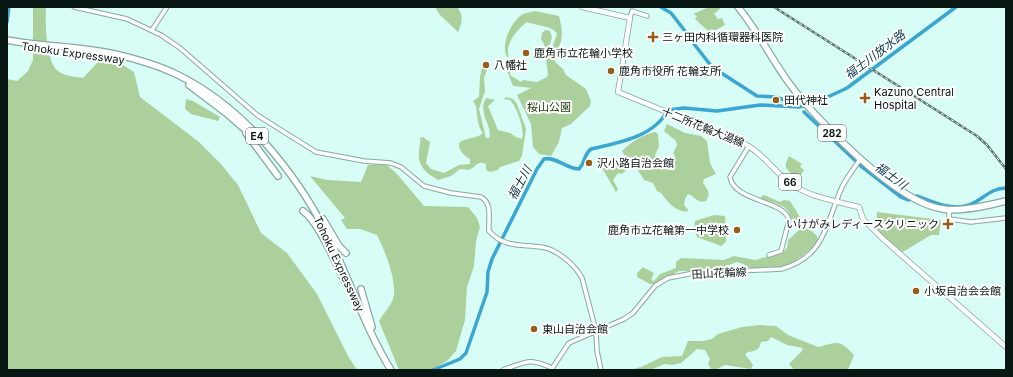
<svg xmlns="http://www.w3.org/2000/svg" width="1013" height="377" viewBox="0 0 1013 377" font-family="Inter,'Noto Sans JP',sans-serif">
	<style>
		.green { fill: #abd09b }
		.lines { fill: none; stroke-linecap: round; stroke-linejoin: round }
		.river { stroke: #3ca6d2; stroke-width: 3.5 }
		.secondary-casing { stroke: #84a8a2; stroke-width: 5.5 }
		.primary-casing { stroke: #84a8a2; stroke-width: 6 }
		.highway-casing { stroke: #84a8a2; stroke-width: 8 }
		.secondary { stroke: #fff; stroke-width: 3.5 }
		.primary { stroke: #fff; stroke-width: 4.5 }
		.highway { stroke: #fff; stroke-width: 5.5 }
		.rail-casing { stroke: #5b726e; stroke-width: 2.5 }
		.rail { stroke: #fff; stroke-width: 1; stroke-dasharray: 3; stroke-linecap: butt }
		.poi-dot { fill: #965e19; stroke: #fff; stroke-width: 1.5 }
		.labels { text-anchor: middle; stroke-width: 4; stroke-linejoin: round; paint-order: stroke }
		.shield { fill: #fff; stroke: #525c5a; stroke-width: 1 }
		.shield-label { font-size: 10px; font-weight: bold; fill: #081614 }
		.poi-label { font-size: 11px; fill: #081614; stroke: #fff; text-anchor: start }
		.street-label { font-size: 11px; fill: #081614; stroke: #fff }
		.park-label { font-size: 11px; fill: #20410d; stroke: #fff }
		.water-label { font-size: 12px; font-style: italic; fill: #09374a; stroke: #fff }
	</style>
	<rect width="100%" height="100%" fill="#d7fdf6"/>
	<path class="green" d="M33 7H46C45 21 46 63 58 71 64 76 76 77 83 78L100 60 123 65 134 72 140 97 199 142 220 163 238 185 261 233 287 253 317 294 348 356 357 370H7V79L17 81 28 71 33 60Z
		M435 7H457C464 15 462 23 458 32L440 15Z
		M709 7H722L714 14 718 19 722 18 725 25 714 31 712 29 708 31 695 19 697 16 693 14Z
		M535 11 559 16C561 24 563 32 561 41 559 48 554 55 555 62L563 69 566 75 586 89 591 101 590 106 571 124 562 128 559 142 551 156 539 154 533 147 531 124 517 95 531 88 513 86 506 68 510 62V75L521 82 523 80 537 82 547 77 548 74 544 44 541 39 542 33 545 30 550 31 552 37 549 48 551 51 557 34C553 25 536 26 527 22 519 28 507 41 508 52 508 54 509 56 508 58 499 47 511 21 523 14 526 13 531 12 535 11Z
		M484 61 487 62 488 67 484 78 485 91 479 109 486 138H489C493 125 477 113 486 98L495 100 488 106 498 130 510 133 516 137 522 139C525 130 517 107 510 100L504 99 506 97 513 99 517 104 526 129 522 156 519 161 500 167 498 170 490 172 486 170V164C477 160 477 166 469 170L460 169 451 176 438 180C427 174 417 166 419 152 419 146 421 144 420 138L423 137 430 142 426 163 431 169 444 173 459 165 470 164V159C464 156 458 150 459 143 466 137 477 139 483 133 474 121 480 109 473 101L479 97 480 76Z
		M186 99 193 101 220 117 218 121 191 114 185 109Z
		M667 124 685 133 701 136 707 141 710 163 716 174 704 179 703 183C708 190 711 193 706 201 697 204 696 197 688 194L685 199 684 205 689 211C677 214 667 201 661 193L657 191 653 183 644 180 636 167 630 166 622 174 618 173 613 180 618 189 616 192 602 168 620 165 625 156 622 151C631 142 642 135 655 132L658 134 659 146 655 155C660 163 665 165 674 163L675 156 673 153 677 145 676 141 664 131Z
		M789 156 802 164 800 167 804 170 799 178 796 179 786 168V163Z
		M386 164 398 175 424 206 468 207 477 218 480 227 476 241 474 266 467 287 465 320 456 351 447 361 431 370H399L379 321C383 314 390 307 393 299 398 283 385 251 377 235L360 229H347L341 220 345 218 310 176 328 180 361 182 368 165Z
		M764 195 780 202 784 200 790 201 805 225 817 236 818 241C803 259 779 274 754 269 749 268 743 263 737 262L721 268 703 271H679L655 284H650L637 277V273L643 267 654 273 651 280 654 281 660 274 676 268V262L681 258 724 260 734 256 755 260 762 258 782 253 787 248 788 240 798 231V227C790 221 793 218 788 211 783 204 771 202 762 199L761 197Z
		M877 212 941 220 939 235H931L901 253 876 229 877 225 876 224Z
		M714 215 725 216 726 242 721 246 697 237 694 229 695 221Z
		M759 325 776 326 788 335 818 347C838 342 839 339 854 355L848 370H794L789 364 801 352 803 348 787 345 771 337 768 341 761 342C759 351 755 351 748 352L745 354 753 365 751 369 725 365 715 370 711 369 708 364 710 359 705 350 697 349 681 363 672 365 665 364 650 370H629L641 367 662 357 682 356 688 341H703L712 339 718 334 742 327Z"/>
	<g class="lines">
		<path class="river" d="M661 7 671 13 692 40
			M7 22 9 7
			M694 44 712 67 757 96 776 97 784 100
			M804 112 861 166 901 197 909 200 917 196C933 202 951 211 969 205 983 200 990 188 1006 188
			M433 370 460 359 466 353 487 292 488 272 492 259 537 169 544 159C555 156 567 169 579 169 585 163 584 154 591 149 618 143 654 137 668 110L684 108 717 111 760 105 799 107 815 103 847 88 956 7"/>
		<g class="secondary-casing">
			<path id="secondary" d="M74 7 127 19 161 35 180 48 257 115 316 152 364 161 391 163 401 167 424 186 451 193 481 197C493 204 488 219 489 231 504 248 521 244 541 247 557 249 575 265 582 278L596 331 597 351 601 370
				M630 18 632 11 647 16
				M152 30 167 7
				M749 146 730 177C734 202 785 200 789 220L781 251 769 255
				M949 210V219L971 222 1006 218
				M503 370C526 362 529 357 552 368
				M551 370 569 343 624 319 633 313 655 286 668 278 694 273 781 269C826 257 826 222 842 187 847 177 855 167 861 158"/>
		</g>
		<g class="primary-casing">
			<path id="primary" d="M582 7 630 18 618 92 743 143C761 152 772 168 787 181 807 197 835 201 859 207L863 219 883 239 1006 347"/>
		</g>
		<g class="highway-casing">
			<path id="highway" d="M738 7C757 30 771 58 789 83 816 120 897 203 943 209 958 212 990 205 1006 201
				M7 40C43 47 79 46 115 54 136 59 158 65 178 75 243 107 296 172 328 236 350 280 365 328 391 370
				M189 85 226 113 251 135
				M246 133 278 176
				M303 211C319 222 337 267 347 286
				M323 219 339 246 346 253
				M361 289 372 327"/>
		</g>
		<use href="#secondary" class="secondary"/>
		<use href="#primary" class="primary"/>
		<use href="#highway" class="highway"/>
		<g class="rail-casing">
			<path id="rail" d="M774 7 977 136 987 145 1006 169"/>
		</g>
		<use href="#rail" class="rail"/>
	</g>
	<g class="poi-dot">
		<path d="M651 31h4v4h4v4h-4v4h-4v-4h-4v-4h4z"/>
		<circle cx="526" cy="53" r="4"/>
		<circle cx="486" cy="65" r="4"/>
		<circle cx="611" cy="71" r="4"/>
		<path d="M863 92h4v4h4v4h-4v4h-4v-4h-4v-4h4z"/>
		<circle cx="776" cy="100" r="4"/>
		<circle cx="589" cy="163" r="4"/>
		<path d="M946 218h4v4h4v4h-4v4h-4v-4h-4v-4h4z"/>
		<circle cx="737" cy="230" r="4"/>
		<circle cx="916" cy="291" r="4"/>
		<circle cx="534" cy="329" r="4"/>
	</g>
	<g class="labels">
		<g class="shield">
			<rect x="818" y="125" width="28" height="16" rx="3"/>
			<rect x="246" y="128" width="22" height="16" rx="3"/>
			<rect x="779" y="174" width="22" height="16" rx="3"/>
		</g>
		<g class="shield-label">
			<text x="832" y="137">282</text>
			<text x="257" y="140">E4</text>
			<text x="790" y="186">66</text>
		</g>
		<g class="poi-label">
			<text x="662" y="41">三ヶ田内科循環器科医院</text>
			<text x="534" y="57">鹿角市立花輪小学校</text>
			<text x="494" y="69">八幡社</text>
			<text x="619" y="75">鹿角市役所 花輪支所</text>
			<text x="874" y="96">Kazuno Central<tspan x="874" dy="13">Hospital</tspan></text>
			<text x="784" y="104">田代神社</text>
			<text x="597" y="167">沢小路自治会館</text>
			<text x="939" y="228" text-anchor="end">いけがみレディースクリニック</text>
			<text x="729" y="234" text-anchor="end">鹿角市立花輪第一中学校</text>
			<text x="924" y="295">小坂自治会会館</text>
			<text x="542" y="333">東山自治会館</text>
		</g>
		<g class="street-label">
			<text transform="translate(73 53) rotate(8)" y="4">Tohoku Expressway</text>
			<text transform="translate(703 127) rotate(22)" y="4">十二所花輪大湯線</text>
			<text transform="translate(339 264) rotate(65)" y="4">Tohoku Expressway</text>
			<text transform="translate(719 273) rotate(-3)" y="4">田山花輪線</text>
		</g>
		<g class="park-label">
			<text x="549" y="111">桜山公園</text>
		</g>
		<g class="water-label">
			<text transform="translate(875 55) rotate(-37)" y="4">福士川放水路</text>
			<text transform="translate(891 176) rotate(36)" y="4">福士川</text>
			<text transform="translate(520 183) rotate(-62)" y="4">福士川</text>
		</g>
	</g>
	<rect width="1013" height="377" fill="none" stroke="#081614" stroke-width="16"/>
</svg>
